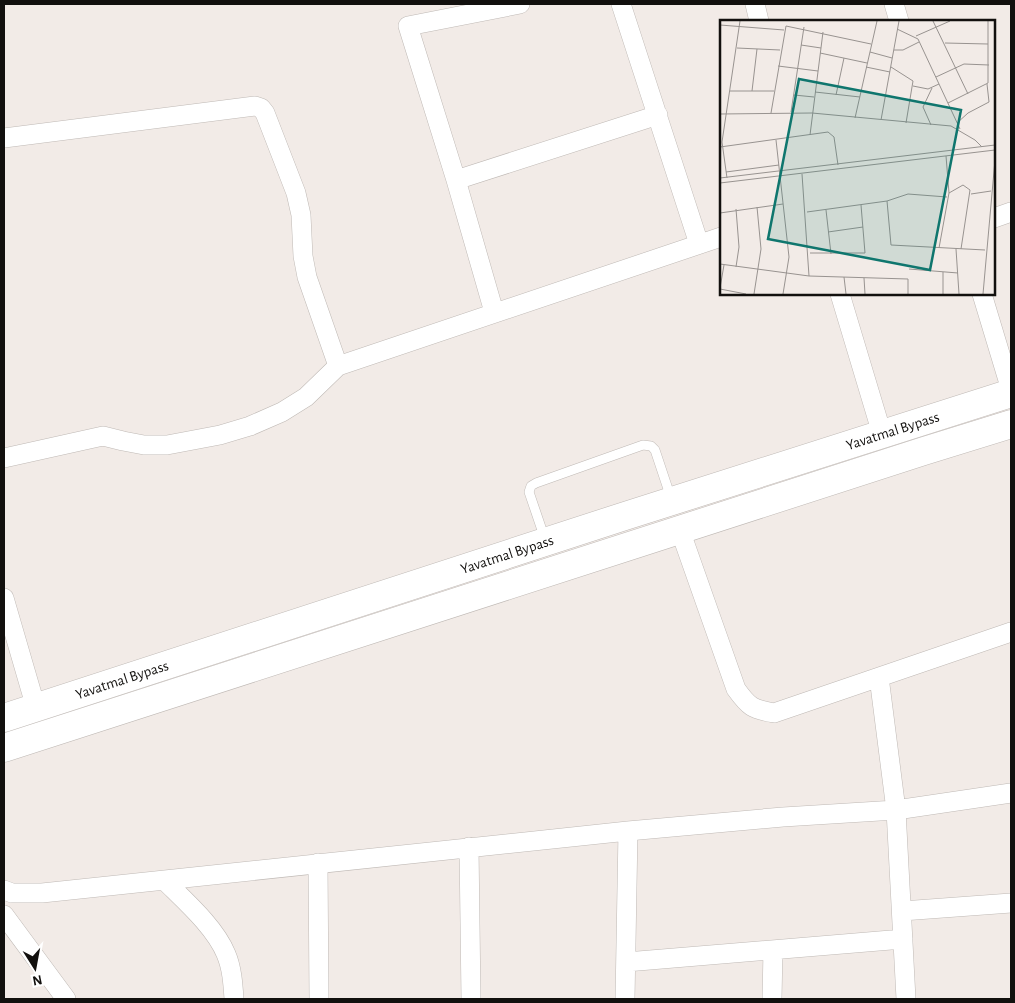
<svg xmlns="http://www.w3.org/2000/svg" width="1015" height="1003" viewBox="0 0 1015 1003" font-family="'Alegreya Sans',sans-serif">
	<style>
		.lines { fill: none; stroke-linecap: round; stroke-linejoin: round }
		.service-casing { stroke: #bfb9b5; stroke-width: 10 }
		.minor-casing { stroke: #bfb9b5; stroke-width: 20 }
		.primary-casing { stroke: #bfb9b5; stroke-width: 29 }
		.service { stroke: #fff; stroke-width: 9 }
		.minor { stroke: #fff; stroke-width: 19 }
		.primary { stroke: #fff; stroke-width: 28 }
		.labels { text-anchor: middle; stroke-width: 4; stroke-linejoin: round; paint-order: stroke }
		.street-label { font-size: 15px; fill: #12100e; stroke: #fff }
		.inset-road { fill: none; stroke: #989390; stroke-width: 1 }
		.view { fill: #0f766e; fill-opacity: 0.15; stroke: #0f766e; stroke-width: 2.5 }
		.inset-edge { fill: none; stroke: #12100e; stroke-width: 2.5 }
	</style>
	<rect width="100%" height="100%" fill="#f2ebe7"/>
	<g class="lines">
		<g class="service-casing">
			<path id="service" d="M545 539 529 492 531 486 536 483 643 445 651 446 655 450 671 498"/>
		</g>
		<g class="minor-casing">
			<path id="minor" d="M621 4 699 244
				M755 4 759 21
				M894 4 899 21
				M4 138 255 106 261 108 265 113 296 193 301 215 303 256 307 277 338 366
				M456 180 658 115
				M994 218 1011 212
				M840 294 882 434
				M982 294 1011 390
				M494 312 456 180 408 26 520 4
				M4 458 103 436 123 441 144 445H167L220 435 250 426 282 412 306 397 338 366 721 237
				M680 530 736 689C749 707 752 709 774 713L1011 632
				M4 598 36 708
				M879 677 896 810 906 999
				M469 847 471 999
				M318 863 319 999
				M164 880C185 901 215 927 226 954 232 968 233 984 234 999
				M4 890 12 893H42L628 831 783 817 896 810 1011 793
				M902 911 1011 903
				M4 915 66 999
				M626 962 903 939
				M625 999 628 831
				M772 999 773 950"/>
		</g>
		<g class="primary-casing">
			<g id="primary">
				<path id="s1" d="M4 718 625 516 1011 393"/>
				<path d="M4 748 924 451 1011 424"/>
			</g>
		</g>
		<use href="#service" class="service"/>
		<use href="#minor" class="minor"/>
		<use href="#primary" class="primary"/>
	</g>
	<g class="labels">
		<g class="street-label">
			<text dy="5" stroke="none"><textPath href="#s1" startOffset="934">Yavatmal Bypass</textPath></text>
			<text dy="5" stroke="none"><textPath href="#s1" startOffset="529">Yavatmal Bypass</textPath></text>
			<text dy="5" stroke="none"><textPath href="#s1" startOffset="124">Yavatmal Bypass</textPath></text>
		</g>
	</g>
	<g transform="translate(720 20)">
		<rect width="275" height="275" fill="#f2ebe7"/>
		<path class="inset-road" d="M213 1 248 74M0 5 64 10M177 9 198 19 240 109M196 16 230 1M225 23 268 24M81 25 101 28M17 28 60 30M174 30H183L199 22M150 32 172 38M100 33 147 43M58 46 98 51M146 47 170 52M171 47 193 61 186 103M216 57 244 44 269 45M193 66 208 69 219 64M10 71H54M32 71 37 29M95 72 140 77M74 75 94 77M116 75 124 38M228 83 268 63V1M71 92 84 7M51 93 66 6 151 24M0 94 92 93 231 106 255 120 262 127M135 98 157 1M161 100 179 1M237 103 248 93 269 82 267 64M211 105 203 87 212 68M90 115 103 12M56 120 69 237 63 274M0 127 108 112 114 117 118 145M6 152 59 145M82 154 89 256M0 158 275 125M7 158 2 122 20 1M0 163 275 130M229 173 243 165 250 170 241 229M251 174 271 171M167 181 171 225 265 230M106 190 111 234M87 192 167 181 188 174 227 177M0 193 63 184M108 212 143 207M219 228 229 173 226 136M236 229 239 274M90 233H145L141 185M0 244 89 256 188 259V274M16 247 19 227 16 189M189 249 238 253M124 257 126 274M144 258 145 274M0 268 4 245M0 269 26 274M34 274 41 229 37 187M223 274V252M263 274 275 140"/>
		<path class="view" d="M79 59 241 90 210 250 48 219Z"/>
		<rect width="275" height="275" class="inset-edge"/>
	</g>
	<rect width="1015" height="1003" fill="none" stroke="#12100e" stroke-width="10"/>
	<g transform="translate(35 968) rotate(169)" stroke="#ffffff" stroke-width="4" paint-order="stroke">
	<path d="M0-4L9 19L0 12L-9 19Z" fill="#12100e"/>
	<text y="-8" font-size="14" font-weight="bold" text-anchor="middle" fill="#12100e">N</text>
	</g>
</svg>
